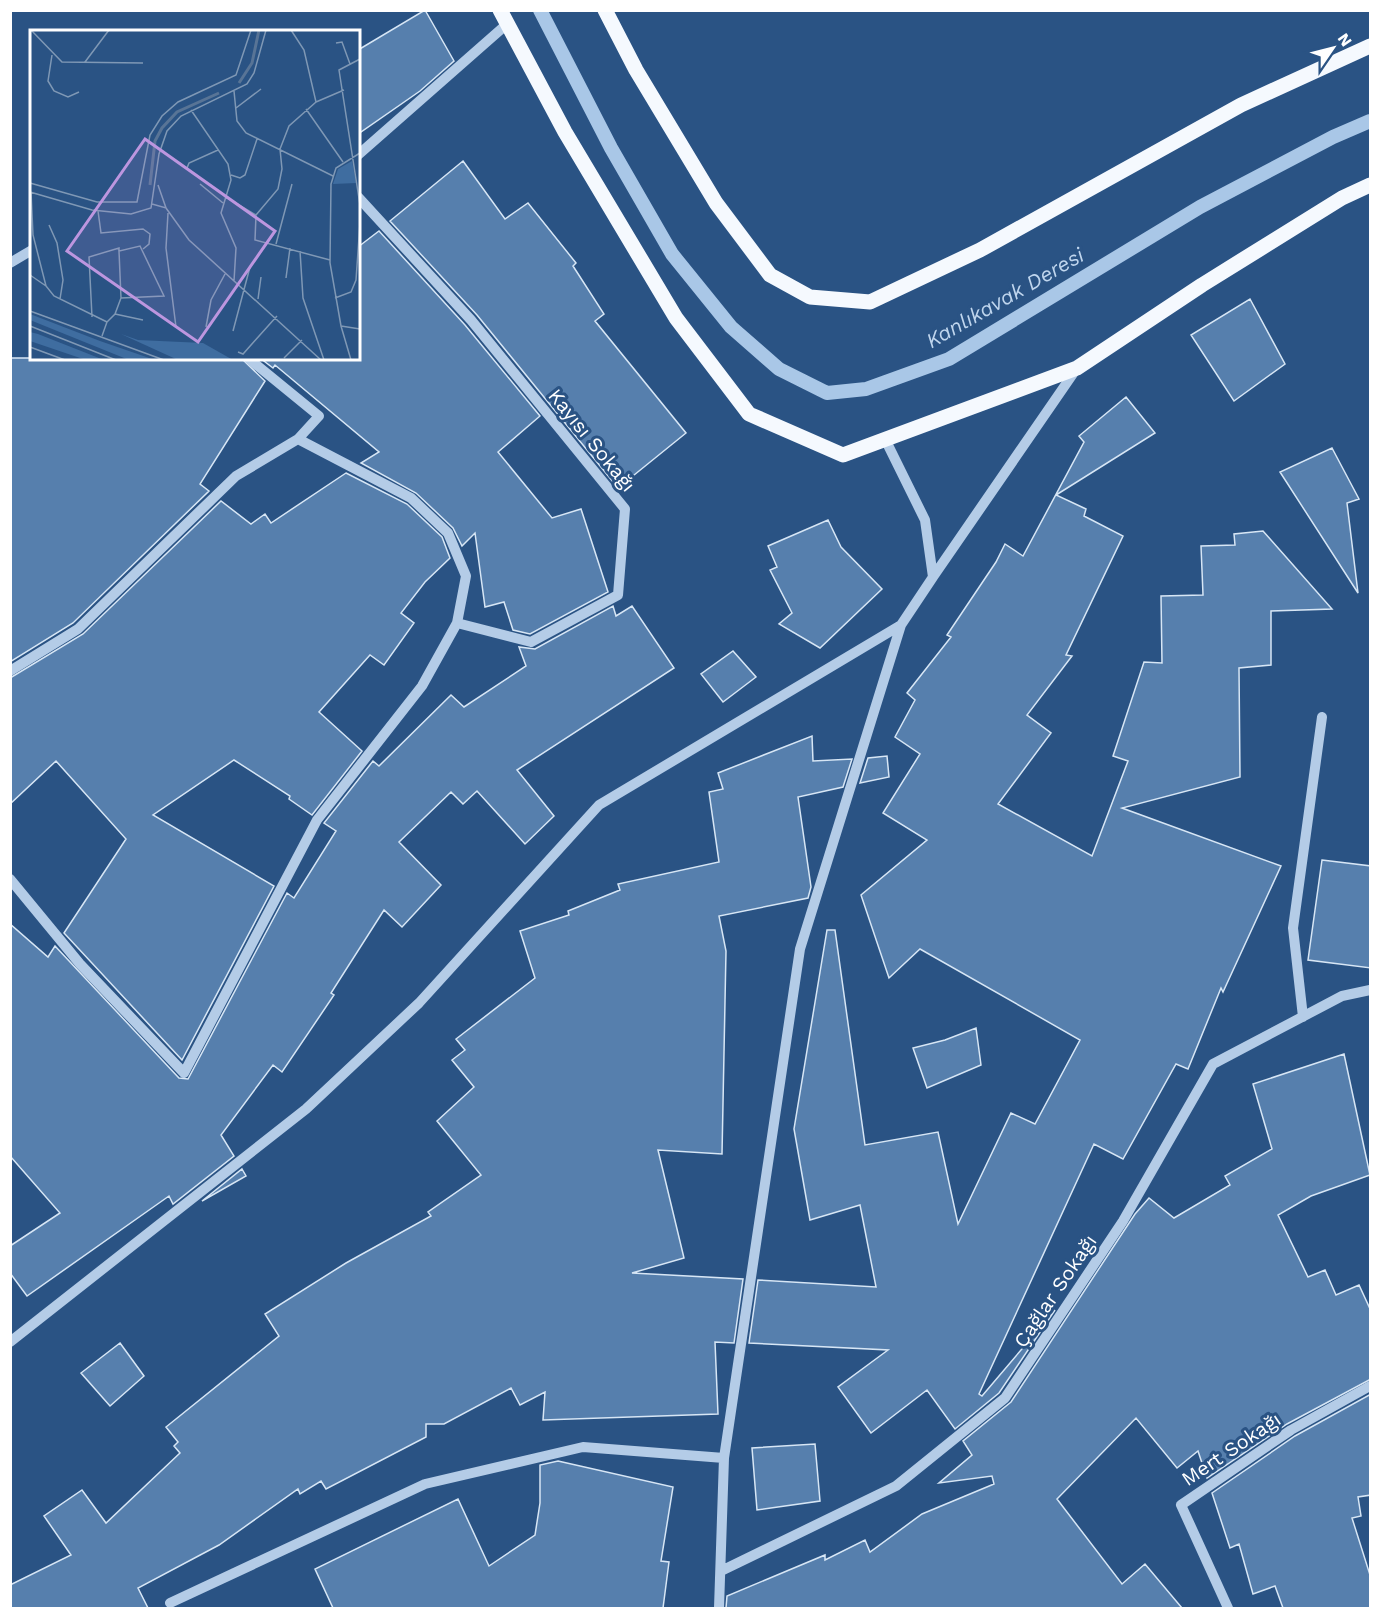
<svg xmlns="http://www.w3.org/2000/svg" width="1381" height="1619" viewBox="0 0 1381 1619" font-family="'Work Sans',sans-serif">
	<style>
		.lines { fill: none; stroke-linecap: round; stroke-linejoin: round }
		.stream { stroke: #a9c7e7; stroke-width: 14 }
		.building { fill: #567fad; stroke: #d7e6f5; stroke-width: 1.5 }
		.minor { stroke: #b4cce7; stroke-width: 10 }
		.major { stroke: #f5f9fe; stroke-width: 15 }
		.labels { text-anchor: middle; stroke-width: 6; stroke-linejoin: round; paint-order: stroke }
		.street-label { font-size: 20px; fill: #fff; stroke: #2a5384 }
		.water-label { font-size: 21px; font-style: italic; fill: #c0d6ee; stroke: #2a5384 }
		.inset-river { fill: none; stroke: #587496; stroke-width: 3 }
		.inset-road { fill: none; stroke: #7f98b5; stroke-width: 1.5 }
		.view { fill: #bd96df; fill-opacity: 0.15; stroke: #bd96df; stroke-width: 3 }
		.inset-edge { fill: none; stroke: #fff; stroke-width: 3 }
	</style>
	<rect width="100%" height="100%" fill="#2a5384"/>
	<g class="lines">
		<path class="stream" d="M540 10 611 148 672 254 731 327 779 369 827 393 866 389 949 359 1200 207 1333 137 1370 121"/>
	</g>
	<path class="building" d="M425 10 454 61 420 91 358 134V50Z
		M463 161 505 219 528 203 576 263 573 266 604 314 595 321 686 433 618 488 477 315 390 221Z
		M379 231 465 325 540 416 498 452 552 518 581 509 608 592 530 634 513 630 504 602 485 607 475 533 462 546 453 528 416 493 361 463 379 452 275 365 273 368 260 358H358V247Z
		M1250 299 1285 364 1234 401 1191 335Z
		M10 358H241L265 381 200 484 209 491 73 623 10 662Z
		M1126 397 1155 433 1056 495 1086 509 1084 516 1123 536 1066 655 1072 656 1027 715 1051 733 998 804 1092 856 1128 761 1113 756 1144 662 1162 663 1161 596 1203 595 1201 546 1235 545 1234 534 1263 531 1332 609 1271 611V665L1239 668 1240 777 1122 808 1281 866 1223 992 1221 988 1188 1069 1176 1064 1123 1159 1094 1144 979 1394 982 1396 1055 1310 999 1393 955 1429 927 1390 871 1433 838 1387 888 1350 749 1343 758 1280 876 1287 860 1205 810 1220 794 1129 827 930H835L865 1145 938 1132 958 1224 1011 1113 1035 1124 1080 1040 920 949 889 978 861 895 927 840 883 813 920 754 895 737 915 700 907 693 951 637 947 635 996 562 1005 544 1023 556 1084 442 1079 436Z
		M1332 448 1359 499 1347 503 1358 593 1280 472Z
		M346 473 407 504 442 537 450 558 425 582 401 613 414 623 384 665 370 655 319 712 362 751 312 815 289 799 290 796 234 760 153 815 274 886 182 1060 64 933 126 839 56 761 10 804V678L83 634 221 501 251 524 265 514 271 523Z
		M828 520 841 547 882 589 820 648 779 624 792 613 770 570 777 567 768 546Z
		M613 606 616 616 632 606 674 668 517 770 554 816 525 844 477 791 463 804 451 792 399 842 441 885 402 927 384 910 331 993 334 995 282 1072 273 1065 221 1135 234 1156 173 1204 169 1196 27 1296 10 1273V1246L60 1213 10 1156V924L48 957 55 946 179 1078 188 1079 287 893 294 898 336 831 324 823 373 761 379 766 451 695 464 707 526 666 519 647 535 649Z
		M733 651 756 677 723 702 701 674Z
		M812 736 813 761 852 759 843 787 798 797 811 887 808 898 719 916 726 951 722 1154 658 1150 684 1258 632 1273 743 1279 734 1343 715 1342 718 1414 543 1420 545 1392 520 1405 511 1388 444 1424H426V1437L326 1489 321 1481 300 1494 298 1489 219 1545 138 1588 148 1608H10V1585L71 1555 44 1516 82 1490 106 1523 180 1453 174 1446 178 1442 166 1427 279 1336 265 1314 346 1263 431 1216 428 1212 481 1175 437 1121 474 1087 452 1060 465 1050 456 1039 535 978 520 931 569 915 568 911 620 890 618 884 719 862 709 792 723 789 718 773Z
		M887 756 889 777 860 783 868 758Z
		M1322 860 1371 866V968L1308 960Z
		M976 1028 981 1065 927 1088 913 1048 945 1040Z
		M1344 1054 1370 1175 1311 1196 1278 1215 1308 1277 1325 1270 1336 1295 1359 1285 1371 1311V1379L1287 1424 1207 1478 1198 1451 1177 1468 1136 1418 1057 1499 1122 1584 1145 1564 1182 1608H726L727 1596 825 1555V1560L865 1540 870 1552 922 1514 994 1484 992 1476 939 1483 972 1455 963 1441 1011 1402 1135 1214 1149 1198 1174 1218 1230 1185 1225 1176 1272 1149 1253 1084Z
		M242 1169 246 1176 202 1201Z
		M120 1343 144 1376 110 1406 81 1373Z
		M1371 1394V1495L1358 1497 1361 1516 1352 1518 1371 1578V1608H1283L1275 1586 1253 1594 1239 1544 1230 1548 1212 1493 1295 1436Z
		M815 1444 820 1501 757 1510 752 1448Z
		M558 1461 673 1487 661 1561 669 1562 663 1608H333L315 1569 458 1499 489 1566 535 1535 540 1503V1465Z"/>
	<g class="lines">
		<path class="minor" d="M358 155 507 24
			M358 197 471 320 625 509 618 595 531 642 457 623
			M10 263 32 250
			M248 358 319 416 298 439
			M885 439 925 520 933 577 1077 368
			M10 671 78 629 236 476 298 439 411 498 448 533 466 576 457 623 422 686 317 820 184 1073 80 964 10 879
			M1303 1017 1293 928 1322 717
			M10 1342 306 1109 419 1003 599 805 901 625
			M721 1571 896 1486 1005 1398 1123 1221 1213 1064 1342 996 1370 990
			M170 1603 425 1484 583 1447 724 1458
			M719 1608 724 1458 800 949 901 625 933 577
			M1228 1608 1181 1505 1291 1430 1370 1386"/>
		<path class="major" d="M500 10 565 132 676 318 749 414 843 455 1077 368 1202 285 1342 198 1370 185
			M605 10 636 70 716 203 770 275 810 297 870 302 980 250 1241 105 1370 46"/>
	</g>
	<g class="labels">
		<g class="street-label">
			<text transform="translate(592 440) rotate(51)" y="7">Kayısı Sokağı</text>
			<text transform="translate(1055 1291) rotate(-56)" y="7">Çağlar Sokağı</text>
			<text transform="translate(1231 1449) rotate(-34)" y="7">Mert Sokağı</text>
		</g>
		<g class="water-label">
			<text transform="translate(1005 298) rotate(-30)" y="7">Kanlıkavak Deresi</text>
		</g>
	</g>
	<g transform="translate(30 30)">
		<rect width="330" height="330" fill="#2a5384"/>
		<path d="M322 131 326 153 303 154 308 139ZM0 284 70 311 125 330H99L0 290ZM0 302 8 304 74 330H56L0 311ZM91 304 108 310 173 313 203 330H148Z" fill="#3f6da0"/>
		<path class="inset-river" d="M209 53 222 33 229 0M120 155 125 111 132 98 147 82 189 63"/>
		<path class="inset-road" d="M1 0 32 32 113 33M306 13 312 12 320 34M22 25 18 51 24 61 38 67 49 62M330 29 309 40 330 175M55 32 79 0M204 61 207 91 216 103 303 146M0 67V91M286 72 314 60M206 78 231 59M276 79 313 132M161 80 198 134 201 150 191 183 206 218 204 251M157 138 159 133 188 120M201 145 210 148 215 145 227 109M0 153 67 172H107L120 105 132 86 148 72 206 45 221 0M170 154 193 173M0 162 62 180 101 184 121 178 129 124 137 101 151 86 217 54 224 43 236 0M1 162 3 205 16 256 24 266 77 292 72 306M194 166 226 185M122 174 136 178 128 155M136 178 159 210 291 330M68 181 71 203 113 199 120 204 119 214 113 219M138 183 136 218 146 297M226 185 248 159 252 139 250 119 259 96 286 72 274 20 261 0M226 185 225 210 300 230M19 195 27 213 33 250 30 269M246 214 262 154M270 221 273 268 294 330M0 245 16 256M256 248 260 218M305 268 321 262 326 250 330 193M228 269 231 247M0 281 134 330M85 284 113 290M62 287 59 227 89 218V221M77 292 85 284 91 268 89 221 110 216 134 266 91 268M0 296 86 330M311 296 330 299M176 297 181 270 195 244M203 301 220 237M0 317 35 330M208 322 213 324 247 286M254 328 272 310M321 330 311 296 300 233 301 154 306 138 330 123"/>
		<path class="view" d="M115 109 245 201 168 312 37 221Z"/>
		<rect width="330" height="330" class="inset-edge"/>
	</g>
	<rect width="1381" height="1619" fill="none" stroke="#ffffff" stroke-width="24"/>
	<g transform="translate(1333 48) rotate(55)" stroke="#2a5384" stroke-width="4.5" paint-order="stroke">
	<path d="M0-4.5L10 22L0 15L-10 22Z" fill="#ffffff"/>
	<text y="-9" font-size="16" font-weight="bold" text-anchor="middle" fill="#ffffff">N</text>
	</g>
</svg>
